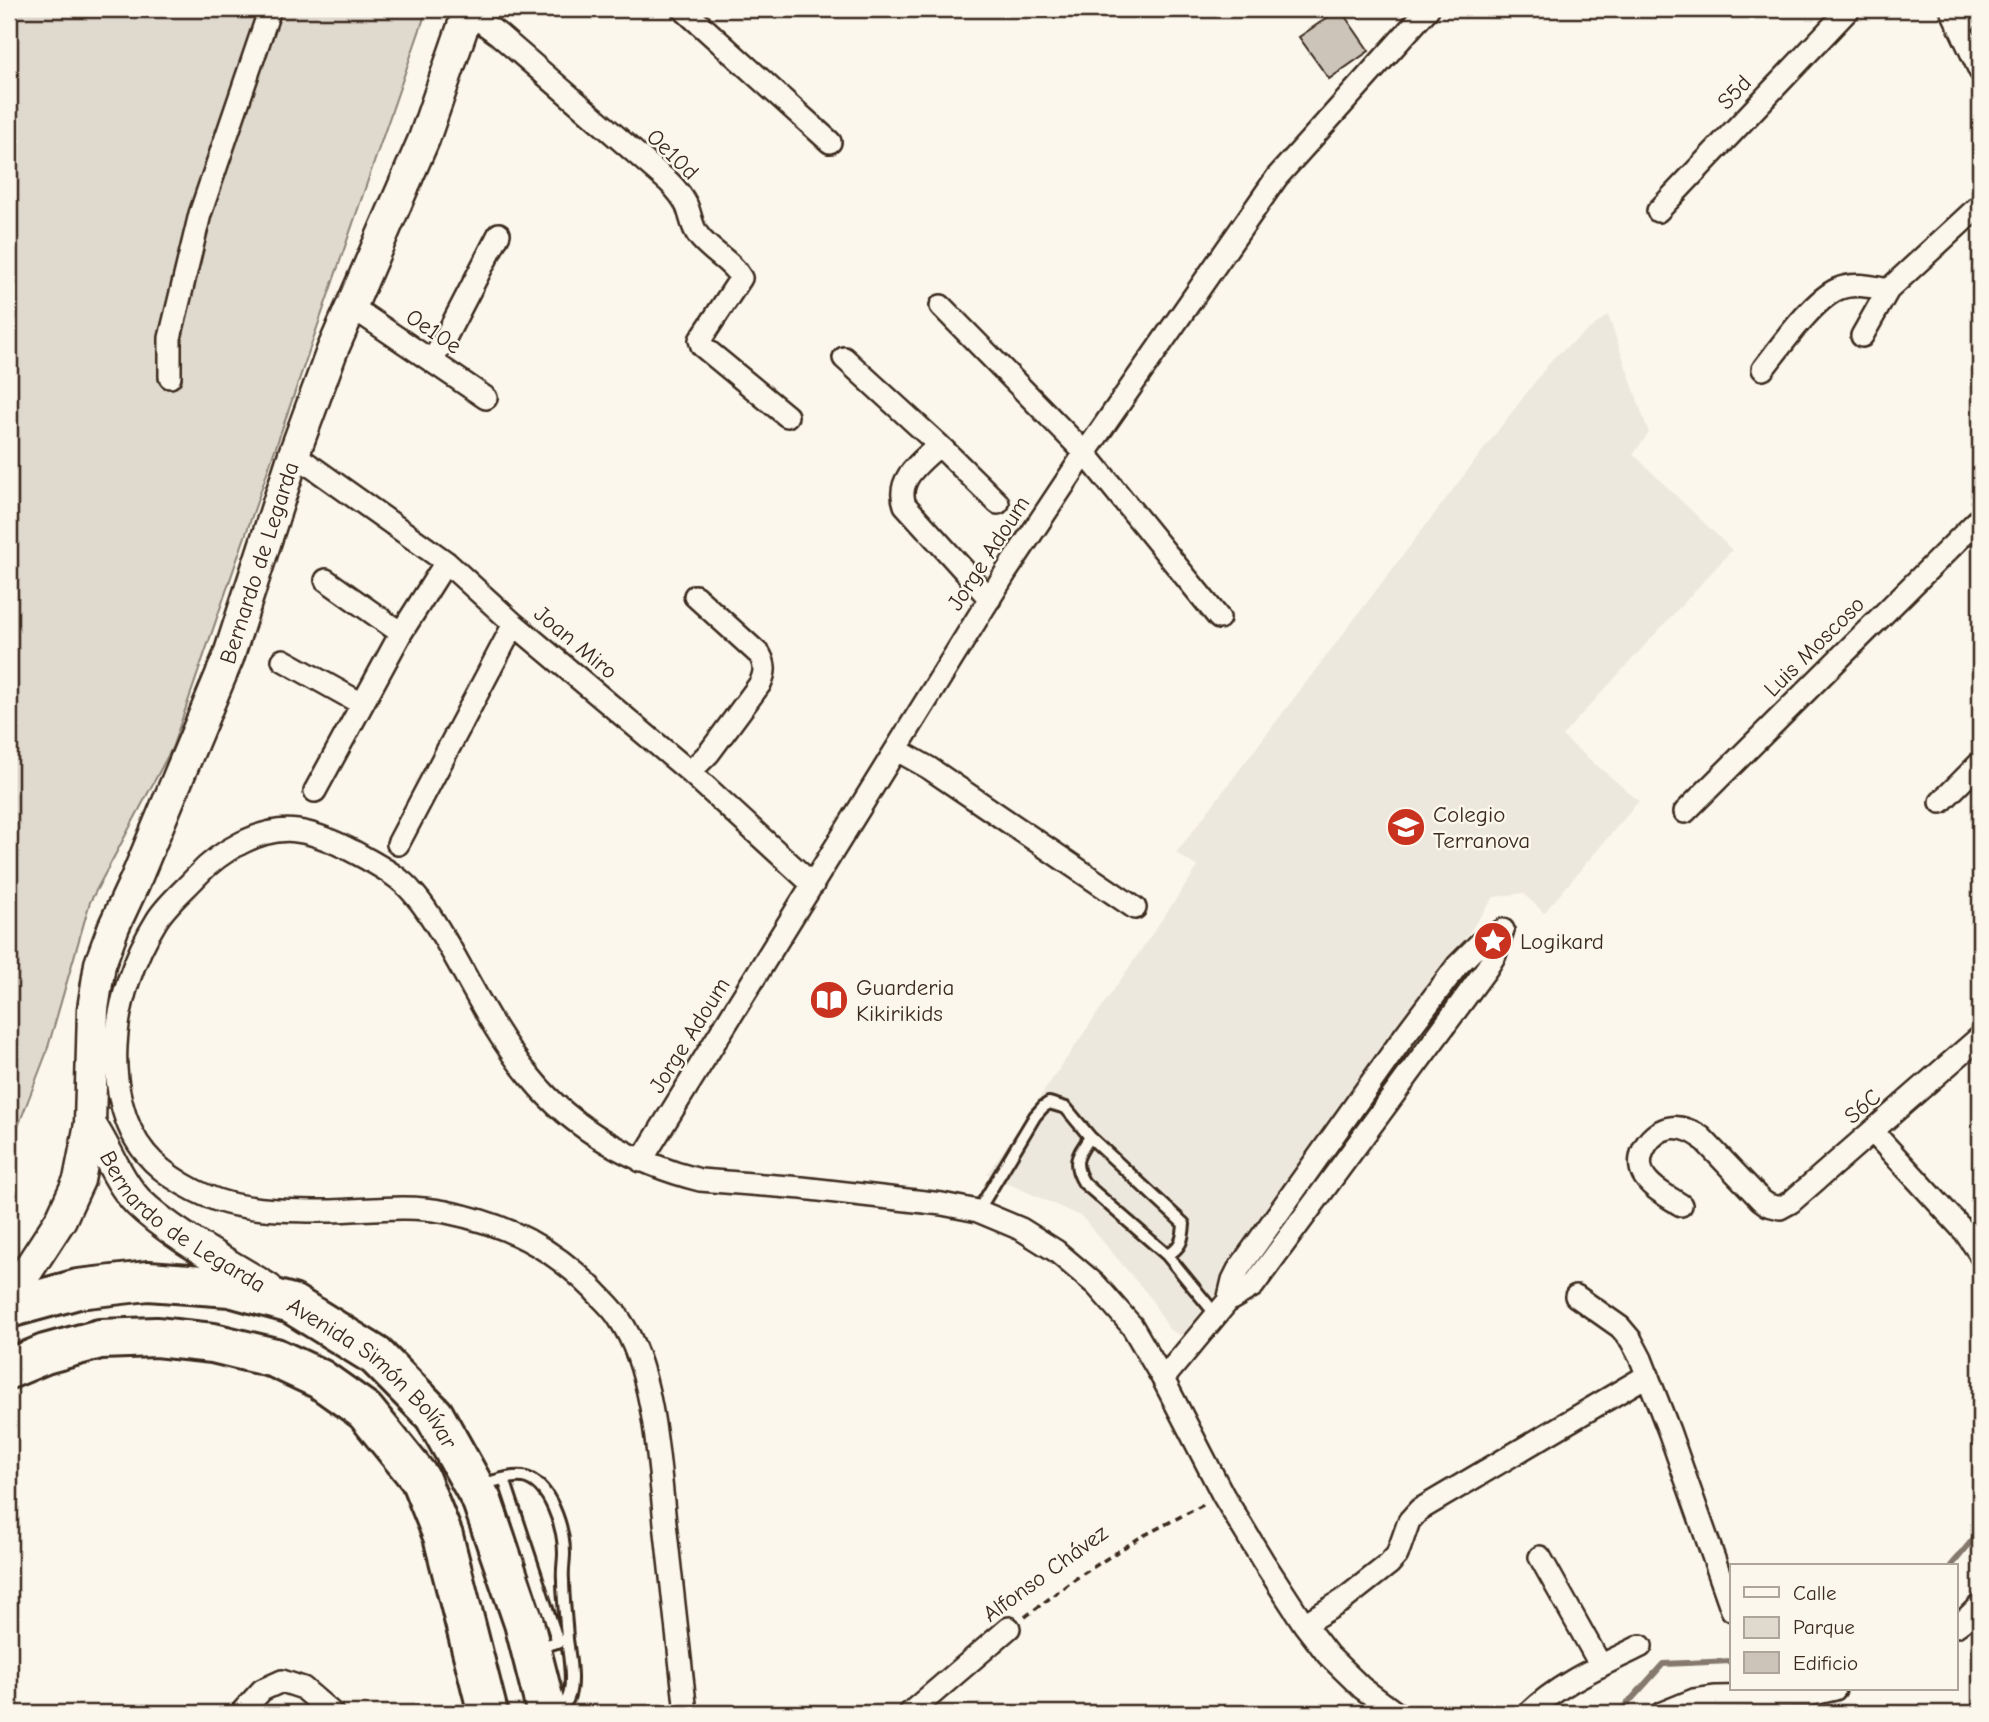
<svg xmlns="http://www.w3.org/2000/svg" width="1989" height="1722" viewBox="0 0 1989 1722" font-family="'Comic Neue',sans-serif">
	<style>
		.built { fill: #ede8dd }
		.green { fill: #dfd9ce; stroke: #8d8276; stroke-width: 2 }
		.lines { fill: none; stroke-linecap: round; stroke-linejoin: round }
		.stream { stroke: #85796d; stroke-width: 6 }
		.building { fill: #ccc4b9; stroke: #3b2a1e; stroke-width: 2 }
		.lane-casing { stroke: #3b2a1e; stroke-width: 16 }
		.street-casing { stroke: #3b2a1e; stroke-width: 26 }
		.secondary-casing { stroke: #3b2a1e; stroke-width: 35 }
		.highway-casing { stroke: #3b2a1e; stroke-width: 44 }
		.path { stroke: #3b2a1e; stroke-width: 3.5; stroke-dasharray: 7 5; stroke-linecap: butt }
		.lane { stroke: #fbf7ec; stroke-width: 10 }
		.street { stroke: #fbf7ec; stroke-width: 21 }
		.secondary { stroke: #fbf7ec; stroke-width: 30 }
		.highway { stroke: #fbf7ec; stroke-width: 38 }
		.labels { text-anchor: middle; stroke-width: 5; stroke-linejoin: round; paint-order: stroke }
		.street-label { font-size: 23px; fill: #3b2a1e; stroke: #fbf7ec }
		.poi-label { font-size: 23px; fill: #3b2a1e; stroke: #fbf7ec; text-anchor: start }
	</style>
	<rect width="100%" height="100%" fill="#fbf7ec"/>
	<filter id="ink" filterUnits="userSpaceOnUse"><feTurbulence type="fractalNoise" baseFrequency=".0143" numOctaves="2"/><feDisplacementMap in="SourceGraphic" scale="14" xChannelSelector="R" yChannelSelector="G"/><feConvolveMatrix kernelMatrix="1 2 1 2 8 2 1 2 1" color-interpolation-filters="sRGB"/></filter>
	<g filter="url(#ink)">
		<path class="built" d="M1608 315 1649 433 1633 454 1732 550 1562 736 1639 801 1544 913 1523 893 1494 897 1185 1338 1169 1329 1149 1296 1082 1217 987 1174 1198 867 1176 853 1554 357Z"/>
		<path class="green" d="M9 9H427L172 748 90 902 46 1054 9 1150Z"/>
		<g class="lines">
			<path class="stream" d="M1951 1566 1980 1531
				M1619 1713 1663 1664 1732 1661"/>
		</g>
		<path class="building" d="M1340 9 1369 51 1329 79 1299 37Z"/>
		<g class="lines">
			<g class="lane-casing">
				<path id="lane" d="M978 1211 1035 1116 1043 1107 1049 1103 1066 1108 1090 1137 1184 1224C1183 1239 1181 1248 1167 1255L1084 1183C1071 1162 1078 1155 1090 1137
					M1167 1255 1217 1316
					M504 1479 558 1642
					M480 1485C493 1482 510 1475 523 1477 550 1482 564 1529 564 1553 564 1562 562 1571 563 1580 563 1599 566 1619 567 1639L537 1648
					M555 1710C557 1709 564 1704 565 1703 576 1691 569 1655 567 1639"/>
			</g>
			<g class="street-casing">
				<path id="street" d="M683 9 830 142
					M1951 9 1980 71
					M468 12 498 34 669 182C676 189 682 196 686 204 691 214 691 226 698 235 710 252 731 260 741 278L700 340 702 346 787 416
					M1960 26 1977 9
					M1658 211 1849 9
					M941 306 1085 453 1219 618
					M352 307 486 398
					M1862 336 1888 290 1980 205
					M844 358 939 445C922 461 895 479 905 505L990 599
					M432 360 441 346 499 234
					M1763 369C1781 346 1813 300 1838 289 1853 282 1873 287 1888 290
					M170 377V338L200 214 270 9
					M939 445 998 503
					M294 454 446 562 514 624 690 772 813 885
					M326 580 401 633
					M283 660 362 704
					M897 750 929 768 1135 908
					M690 772 709 753 760 684C765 673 766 666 760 655L695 596
					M315 791 401 633 446 562
					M1941 802 1980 763
					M1685 812 1980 518
					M398 844 514 624
					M1873 1132 1965 1232 1980 1254
					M641 1161 1006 572 1085 453 1277 177 1428 9
					M1681 1205C1669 1197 1650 1188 1643 1174 1634 1155 1651 1131 1670 1128 1682 1126 1692 1131 1701 1137L1761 1200 1768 1205 1780 1208 1791 1202 1980 1037
					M1576 1296 1620 1327 1631 1340 1641 1359 1669 1431 1732 1610
					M1228 1301 1233 1280 1238 1270 1405 1035 1457 966 1480 943 1503 930
					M1163 1379 1228 1301 1253 1286 1487 968 1495 955 1503 930
					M1540 1557 1601 1666
					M1304 1624 1342 1601 1389 1564 1397 1555 1409 1521 1419 1510 1648 1375
					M1956 1626 1967 1618 1980 1605
					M241 1713 262 1690 282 1681 303 1688 332 1713
					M686 1713C679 1650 672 1587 665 1523 659 1464 654 1369 620 1320 614 1309 603 1300 595 1291 552 1247 506 1224 446 1212 407 1204 370 1210 331 1211 299 1211 258 1211 227 1203 200 1196 164 1176 146 1154 122 1126 114 1081 116 1046 118 1002 134 957 157 920 167 904 183 891 196 877 219 852 261 826 297 831 321 834 346 847 367 859 383 868 401 878 413 893 428 909 439 930 450 948 475 992 498 1039 531 1078 573 1130 636 1164 700 1180L802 1188 942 1204 978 1211 1021 1229 1056 1251 1096 1285 1132 1326 1163 1379 1223 1495 1263 1561 1304 1624 1328 1655 1362 1688 1396 1713
					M910 1713 1009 1628
					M1529 1713C1559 1683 1603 1665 1641 1646
					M1662 1713 1694 1700 1716 1697 1809 1695 1835 1689"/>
			</g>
			<g class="secondary-casing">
				<g id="secondary">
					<path id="s1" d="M90 1124C107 1149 117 1180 138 1202 173 1236 227 1263 268 1289"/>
					<path id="s2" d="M9 1299 61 1219 79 1180 90 1124 93 1009 100 964 114 926 135 881 228 658 294 454 332 351 424 139 469 9"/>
				</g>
			</g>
			<g class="highway-casing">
				<g id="highway">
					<path id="s3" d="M9 1308 78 1289 148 1281 230 1287 292 1304 376 1356 434 1415 482 1501 524 1623 547 1713"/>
					<path d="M9 1369 45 1354 100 1339 156 1337 213 1343 275 1358 320 1379 365 1411 420 1479 443 1536 488 1713"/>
				</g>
			</g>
			<path class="path" d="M1025 1617 1075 1579 1139 1538 1205 1504"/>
			<use href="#lane" class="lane"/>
			<use href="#street" class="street"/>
			<use href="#secondary" class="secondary"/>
			<use href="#highway" class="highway"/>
		</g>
	</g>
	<defs>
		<g id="school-disc" transform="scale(2.0125)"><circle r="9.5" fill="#c8321e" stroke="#fbf7ec"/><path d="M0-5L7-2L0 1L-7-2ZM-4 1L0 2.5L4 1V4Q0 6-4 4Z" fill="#fff"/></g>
		<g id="sight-disc" transform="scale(2.0125)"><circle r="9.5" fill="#c8321e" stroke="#fbf7ec"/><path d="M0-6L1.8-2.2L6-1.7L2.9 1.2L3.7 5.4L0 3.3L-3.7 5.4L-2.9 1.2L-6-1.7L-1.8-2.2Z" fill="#fff"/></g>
		<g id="library-disc" transform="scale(2.0125)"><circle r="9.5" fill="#c8321e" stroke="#fbf7ec"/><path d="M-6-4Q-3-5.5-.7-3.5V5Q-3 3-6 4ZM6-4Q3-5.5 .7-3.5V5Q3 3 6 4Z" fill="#fff"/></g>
	</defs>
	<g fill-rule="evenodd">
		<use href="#school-disc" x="1406" y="827"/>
		<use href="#sight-disc" x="1493" y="941"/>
		<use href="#library-disc" x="829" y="1000"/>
	</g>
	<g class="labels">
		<g class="street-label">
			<text transform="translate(1734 92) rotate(-47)" y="8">S5d</text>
			<text transform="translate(673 154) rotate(44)" y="8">Oe10d</text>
			<text transform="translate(434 331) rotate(34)" y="8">Oe10e</text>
			<text transform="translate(988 553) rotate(-57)" y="8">Jorge Adoum</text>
			<text dy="8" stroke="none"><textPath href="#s2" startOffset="788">Bernardo de Legarda</textPath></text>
			<text transform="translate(576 642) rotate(40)" y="8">Joan Miro</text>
			<text transform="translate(1814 646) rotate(-45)" y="8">Luis Moscoso</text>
			<text transform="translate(689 1035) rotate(-58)" y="8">Jorge Adoum</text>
			<text transform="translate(1862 1106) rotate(-41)" y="8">S6C</text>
			<text dy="8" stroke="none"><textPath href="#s1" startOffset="138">Bernardo de Legarda</textPath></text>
			<text dy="8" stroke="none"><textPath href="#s3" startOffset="396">Avenida Simón Bolívar</textPath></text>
			<text transform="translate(1045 1573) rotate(-36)" y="8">Alfonso Chávez</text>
		</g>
		<g class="poi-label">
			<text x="1433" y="822">Colegio<tspan x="1433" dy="26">Terranova</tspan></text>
			<text x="1520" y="949">Logikard</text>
			<text x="856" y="995">Guarderia<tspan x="856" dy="26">Kikirikids</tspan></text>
		</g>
	</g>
	<rect width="1989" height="1722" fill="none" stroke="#fbf7ec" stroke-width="35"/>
	<rect x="18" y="18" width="1954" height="1687" fill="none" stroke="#3b2a1e" stroke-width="2.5" filter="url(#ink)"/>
	<rect x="1730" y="1564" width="228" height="126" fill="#fbf7ec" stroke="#aea59a" stroke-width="2"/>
	<rect x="1744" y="1587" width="35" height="10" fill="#fbf7ec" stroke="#aea59a" stroke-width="2"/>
	<text x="1793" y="1600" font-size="21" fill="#3b2a1e">Calle</text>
	<rect x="1744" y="1617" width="35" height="21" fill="#dfd9ce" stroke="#aea59a" stroke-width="2"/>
	<text x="1793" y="1634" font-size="21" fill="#3b2a1e">Parque</text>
	<rect x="1744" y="1652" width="35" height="21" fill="#ccc4b9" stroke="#aea59a" stroke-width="2"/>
	<text x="1793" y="1670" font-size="21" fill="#3b2a1e">Edificio</text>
</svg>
